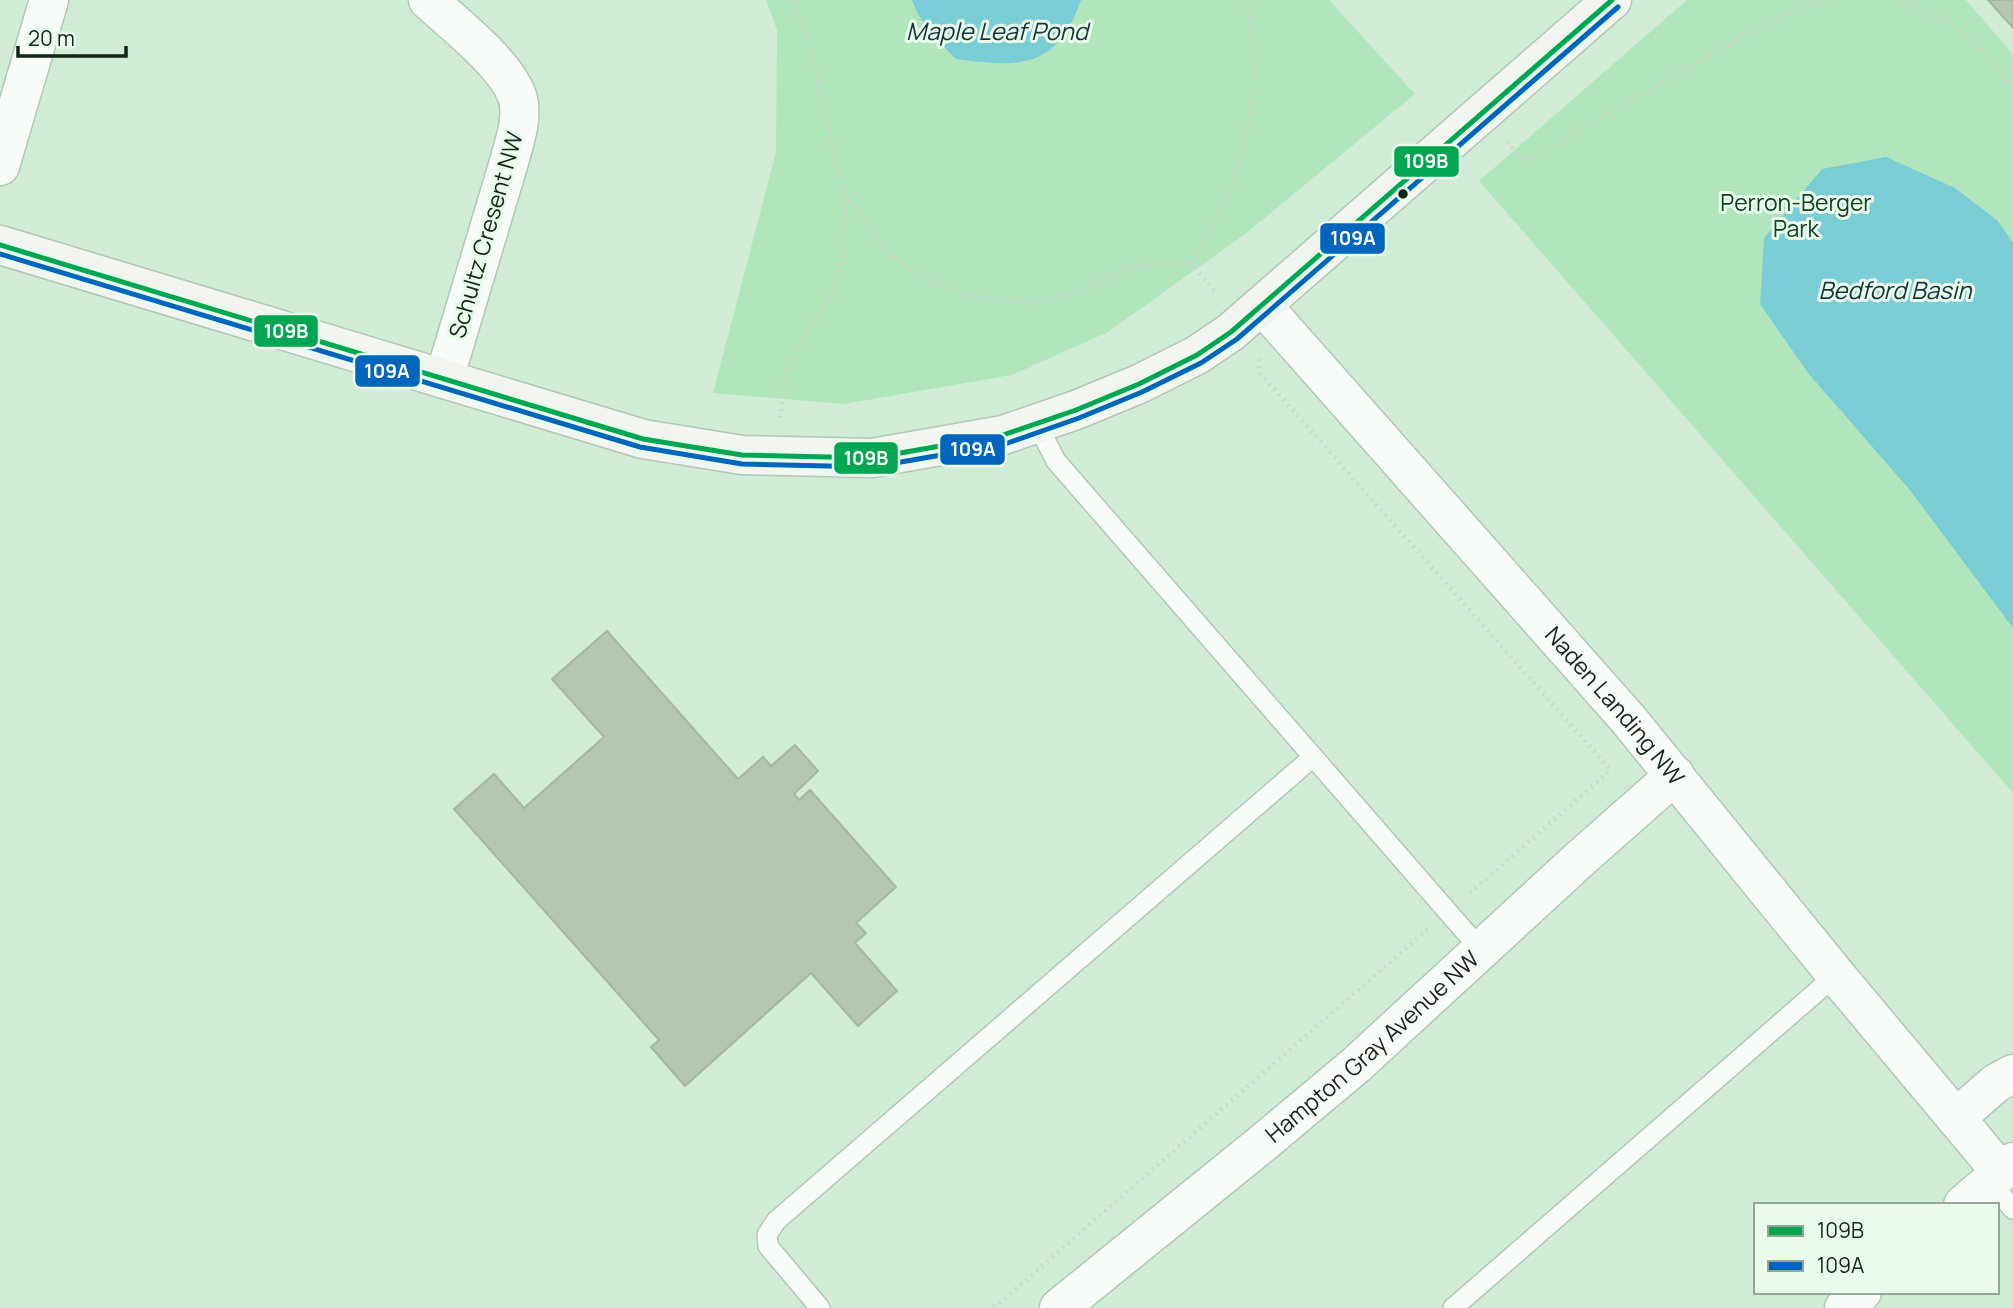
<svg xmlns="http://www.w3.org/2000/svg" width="2013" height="1308" viewBox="0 0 2013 1308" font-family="Manrope,sans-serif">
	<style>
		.green { fill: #b1e6bc }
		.water { fill: #7acdd4 }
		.building { fill: #b4c6b2; stroke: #a6b6a3; stroke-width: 2 }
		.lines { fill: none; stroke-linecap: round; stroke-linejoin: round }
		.lane-casing { stroke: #b2c7b6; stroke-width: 22 }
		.street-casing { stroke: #b2c7b6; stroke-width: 41 }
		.secondary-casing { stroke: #b2c7b6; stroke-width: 41 }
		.path { stroke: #ced6d0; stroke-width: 4.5; stroke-dasharray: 2 5; stroke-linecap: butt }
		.lane { stroke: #f8fcf9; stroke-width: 19 }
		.street { stroke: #f8fcf9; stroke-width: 38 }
		.secondary { stroke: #f1f4ef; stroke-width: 38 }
		.bus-1-casing { stroke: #e9fcec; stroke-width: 10 }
		.bus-2-casing { stroke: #e9fcec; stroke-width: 10 }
		.bus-1 { stroke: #00a651; stroke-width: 5 }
		.bus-2 { stroke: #0065bd; stroke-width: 5 }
		.bus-dot { fill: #122517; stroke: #e9fcec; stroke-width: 2.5 }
		.labels { text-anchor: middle; stroke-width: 6; stroke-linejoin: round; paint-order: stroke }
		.park-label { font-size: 23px; fill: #0d4120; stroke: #e9fcec }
		.street-label { font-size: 23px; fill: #122517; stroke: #e9fcec }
		.water-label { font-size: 24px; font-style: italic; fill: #13343a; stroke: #e9fcec }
		.line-badge { stroke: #e9fcec; stroke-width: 2.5 }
		.badge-label { font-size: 19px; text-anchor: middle; font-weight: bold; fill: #fff }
	</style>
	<rect width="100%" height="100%" fill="#d1ecd6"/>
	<path class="green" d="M766 0H1329L1415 94 1244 235 1108 332 1012 375 844 404 713 393 776 152 777 30Z
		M1687 0H1966L2013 54V793L1479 181Z"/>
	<path class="water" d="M912 0H1081C1057 69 1020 68 956 59 939 42 920 24 912 0Z
		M1886 157 1955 188 1998 221 2013 243V628L1909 489 1808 373 1760 304 1764 238 1822 169Z"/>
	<path class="building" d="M1988 0H2013V28Z
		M607 631 738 779 763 757 771 766 795 745 818 771 794 794 799 800 810 790 896 887 856 923 866 933 855 943 897 991 858 1026 811 973 685 1086 651 1047 659 1040 454 809 494 774 524 808 604 737 552 679Z"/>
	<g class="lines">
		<g class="lane-casing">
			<path id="lane" d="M1037 424 1056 461 1481 950
				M1990 1182 2013 1209
				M820 1308 768 1246 767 1235 776 1221 1313 757
				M1453 1308 1836 975"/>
		</g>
		<g class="street-casing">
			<g id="street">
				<path d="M428 0C454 24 508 65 518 99 523 119 514 143 509 162L444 379"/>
				<path d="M0 166 49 0"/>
				<path id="s1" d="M1262 305 1628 719 1836 975 2001 1172"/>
				<path d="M1956 1118 1996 1083 2013 1074"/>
				<path d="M1963 1205 2013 1162"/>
				<path id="s2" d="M1059 1308 1264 1142 1356 1065 1581 858 1675 775"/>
				<path d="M1844 1308 1862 1292"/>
			</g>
		</g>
		<g class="secondary-casing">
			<path id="secondary" d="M0 245 643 439 742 455 872 458 1003 435 1076 410 1139 384 1197 355 1231 332 1612 0"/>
		</g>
		<path class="path" d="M793 0 812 52 828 122 834 160 845 193 882 246 907 268 932 282 958 294 1007 301 1031 303 1085 290 1127 269 1151 264H1192L1217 294
			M1896 0C1913 6 1931 12 1947 22 1973 38 1995 63 2013 88
			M1507 142 1522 160 1533 158 1707 57 1774 22 1825 0
			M1192 264C1207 235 1227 204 1237 171 1255 112 1258 61 1247 0
			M1259 359 1260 373 1610 769 1604 776 1469 894
			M780 418 785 375 796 348 828 303 839 274 846 246 845 194
			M994 1308 1428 929"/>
		<use href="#lane" class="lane"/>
		<use href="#street" class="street"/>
		<use href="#secondary" class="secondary"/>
		<g class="bus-1-casing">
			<path id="bus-1" d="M0 245 643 439 742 455 872 458 1003 435 1076 410 1139 384 1197 355 1231 332 1612 0"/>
		</g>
		<g class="bus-2-casing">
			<path id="bus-2" d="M0 254 640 447 742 464 872 467 1005 444 1079 418 1142 392 1201 363 1237 339 1618 7"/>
		</g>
		<use href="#bus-1" class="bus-1"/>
		<use href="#bus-2" class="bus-2"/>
	</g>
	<circle class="bus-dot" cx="1403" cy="194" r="6"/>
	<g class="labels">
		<g class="park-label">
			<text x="1796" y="211">Perron-Berger<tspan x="1796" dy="26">Park</tspan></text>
		</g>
		<g class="street-label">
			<text transform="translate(486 235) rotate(-74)" y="8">Schultz Cresent NW</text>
			<text dy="8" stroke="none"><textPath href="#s1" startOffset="534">Naden Landing NW</textPath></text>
			<text dy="8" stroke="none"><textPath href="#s2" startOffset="408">Hampton Gray Avenue NW</textPath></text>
		</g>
		<g class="water-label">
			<text x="997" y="40">Maple Leaf Pond</text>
			<text x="1895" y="299">Bedford Basin</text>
		</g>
	</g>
	<g class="line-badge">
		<rect x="1393" y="145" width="67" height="33" rx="7" fill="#00a651"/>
		<rect x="1319" y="222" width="67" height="33" rx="7" fill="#0065bd"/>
		<rect x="253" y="314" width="66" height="34" rx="7" fill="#00a651"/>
		<rect x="354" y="354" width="67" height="34" rx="7" fill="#0065bd"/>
		<rect x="939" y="433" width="67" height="33" rx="7" fill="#0065bd"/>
		<rect x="833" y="441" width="66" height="34" rx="7" fill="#00a651"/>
	</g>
	<g class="badge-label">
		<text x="1426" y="168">109B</text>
		<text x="1353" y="245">109A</text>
		<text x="286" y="338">109B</text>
		<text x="387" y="378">109A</text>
		<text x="973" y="456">109A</text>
		<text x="866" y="465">109B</text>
	</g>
	<rect x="1754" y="1203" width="245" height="91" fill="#e9fcec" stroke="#93a697" stroke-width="2"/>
	<rect x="1768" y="1226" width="35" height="10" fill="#00a651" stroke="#93a697" stroke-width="2"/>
	<text x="1817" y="1238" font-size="21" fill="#122517">109B</text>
	<rect x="1768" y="1261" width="35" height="10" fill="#0065bd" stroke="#93a697" stroke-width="2"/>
	<text x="1817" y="1273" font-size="21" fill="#122517">109A</text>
	<path d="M18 46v10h108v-10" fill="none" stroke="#122517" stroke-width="3.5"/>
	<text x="28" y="46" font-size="21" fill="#122517" stroke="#e9fcec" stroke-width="5" paint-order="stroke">20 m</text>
</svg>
